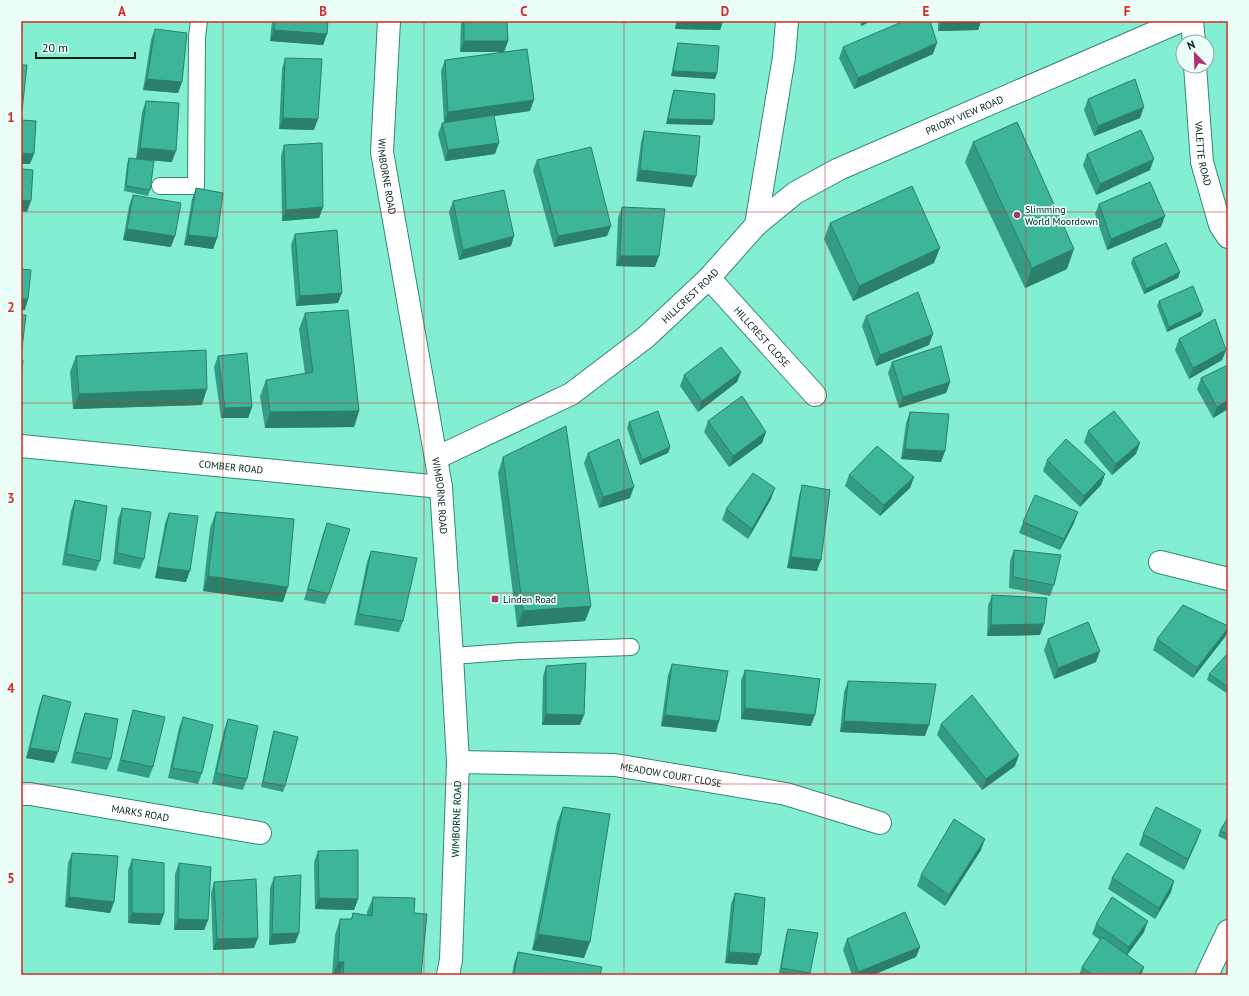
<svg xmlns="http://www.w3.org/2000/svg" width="1249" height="996" viewBox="0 0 1249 996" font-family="'PT Sans',sans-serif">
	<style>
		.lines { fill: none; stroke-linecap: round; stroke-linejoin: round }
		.service-casing { stroke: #348873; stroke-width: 18 }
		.minor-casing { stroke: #348873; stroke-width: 24 }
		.tertiary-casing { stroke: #348873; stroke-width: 24 }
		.service { stroke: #fff; stroke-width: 16 }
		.minor { stroke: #fff; stroke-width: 22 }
		.tertiary { stroke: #fff; stroke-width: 22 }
		.wall { fill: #349c84 }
		.shaded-wall { fill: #2b7f6b }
		.building { fill: #3db599; stroke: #2b7f6b }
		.grid { fill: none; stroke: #d62828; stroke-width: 1; stroke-opacity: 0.55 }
		.poi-dot { fill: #b52f73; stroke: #eafdf7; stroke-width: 1.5 }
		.labels { text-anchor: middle; stroke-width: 3.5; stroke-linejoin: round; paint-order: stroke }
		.street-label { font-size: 10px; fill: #001f17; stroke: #eafdf7 }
		.poi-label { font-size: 10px; fill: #001f17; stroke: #eafdf7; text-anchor: start }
		.neatline { fill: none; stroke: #d62828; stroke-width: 1.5 }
		.grid-label { font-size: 13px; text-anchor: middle; font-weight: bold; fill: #d62828 }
	</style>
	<rect width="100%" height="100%" fill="#83eed2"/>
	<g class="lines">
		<g class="service-casing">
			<path id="service" d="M160 186H196L197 37 199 21
				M452 656 520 651 631 647"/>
		</g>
		<g class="minor-casing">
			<g id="minor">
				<path d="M1192 21 1194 42"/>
				<path id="s1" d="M1195 66 1202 162 1220 225 1228 237"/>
				<path id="s2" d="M756 225 795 193 839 169 1181 21"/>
				<path id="s3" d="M709 278 815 395"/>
				<path id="s4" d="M21 446 441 487"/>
				<path id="s5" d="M436 458 571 394 646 337 709 278 756 225 784 57 787 21"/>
				<path d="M1160 562 1228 579"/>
				<path id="s6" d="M458 762 615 765 786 794 880 823"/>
				<path id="s7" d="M21 794H30L260 833"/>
				<path d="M1207 975 1228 931"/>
			</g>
		</g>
		<g class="tertiary-casing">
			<g id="tertiary">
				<path id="s8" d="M389 21 382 152 441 487 452 656 458 762 451 960 448 975"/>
			</g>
		</g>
		<use href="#service" class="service"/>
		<use href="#minor" class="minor"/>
		<use href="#tertiary" class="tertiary"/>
	</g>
	<path class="wall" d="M272 21H328L327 34 323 45 270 41Z
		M461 21H507L508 41 504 52H460Z
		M676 21H723L720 30 675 29Z
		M860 21H871L861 26Z
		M938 21H981L978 30 938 31Z
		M155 29 182 82 178 93 143 90 151 40Z
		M678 43 715 79 671 76 676 49Z
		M843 47 933 54 854 89 839 58Z
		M285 58 314 130 279 129 282 69Z
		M445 60 530 111 494 116 495 154 445 161 438 134 442 123H444L441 71Z
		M674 90 714 120 712 125 666 124 672 95Z
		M1088 99 1140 118 1094 136 1084 110Z
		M146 101 172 162 136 159 142 112Z
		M644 131 692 187 636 181 641 142Z
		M973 142 1067 269 1025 288 965 162Z
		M284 145 323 207 319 218 282 221 281 156Z
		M1087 154 1150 170 1096 195 1083 165Z
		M129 158 150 190 148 196 124 191 127 164Z
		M537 160 607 236 554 247 533 170Z
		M196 188 217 238 213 249 184 245 192 199Z
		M133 195 171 247 123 240 129 206Z
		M453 201 511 246 459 260 449 212Z
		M1099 204 1161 227 1107 250 1095 214Z
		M622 207 655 267 616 266 618 218Z
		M830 223 934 263 853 301 824 239Z
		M295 234 338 303 296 306 291 245Z
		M1133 258 1180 272 1178 278 1144 294 1131 263Z
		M1159 301 1201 316 1167 332 1157 306Z
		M305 313 359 411 354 427 265 428 260 396 266 380 305 374 299 329Z
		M866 316 929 345 876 366 862 326Z
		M1179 339 1226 350 1222 360 1189 379 1175 350Z
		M76 356 202 405 73 409 70 372Z
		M218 356 252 407 248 418H221L214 367Z
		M892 362 950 382 946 393 899 408 888 373Z
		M1228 365V409L1213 418 1197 389 1201 378Z
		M741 372 737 382 698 412 680 386 684 375Z
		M910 412 945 451 941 462 901 459 906 423Z
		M708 421 766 432 762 443 729 467 704 432Z
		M629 422 670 447 668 453 640 465 627 428Z
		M1088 431 1136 454 1112 475 1084 442Z
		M588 453 630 498 599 508 584 463Z
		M503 457 591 606 585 621 517 627 498 473Z
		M1047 460 1105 474 1101 485 1080 507 1043 471Z
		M849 475 914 477 910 488 880 516 845 486Z
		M802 485 817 571 787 568 799 496Z
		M771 499 748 539 722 520 726 509Z
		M75 500 100 561 96 571 62 565 71 511Z
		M122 508 144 559 140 569 113 564 118 519Z
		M216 512 283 602 203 591 210 528Z
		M169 513 186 582 155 578 165 523Z
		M1023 522 1074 523 1060 550 1019 533Z
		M327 523 329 594 325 604 304 600 323 534Z
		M1014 550 1054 585 1050 596 1009 588 1010 561Z
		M371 551 403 621 399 632 354 625 367 562Z
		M992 595 1040 635 987 636 988 606Z
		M1228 626V630L1225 637 1193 678 1153 650 1157 639Z
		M1048 639 1096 662 1054 679 1044 650Z
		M1228 653V694L1207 680 1209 674Z
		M672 664 719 721 716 732 661 726 668 675Z
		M546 666 580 725H542L543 677Z
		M745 670 811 726 741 719V680Z
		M848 681 925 736 840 732 844 692Z
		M43 695 54 763 26 758 39 706Z
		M133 710 153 767 149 778 117 771 130 720Z
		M85 713 111 759 107 770 71 763 81 724Z
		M183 717 202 773 198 784 168 778 179 728Z
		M228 719 247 779 243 790 212 784 224 730Z
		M941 724 1015 766 982 790 937 735Z
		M274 731 285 786 283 792 261 787 272 737Z
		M563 807 584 958 532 950 557 823Z
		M1228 817V841L1218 836 1220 831Z
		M1201 830 1197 841 1184 870 1139 845 1143 834Z
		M981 850 945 906 917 886 921 875Z
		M318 851 358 899 354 910 315 909 314 862Z
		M72 853 114 902 110 913 65 907 68 863Z
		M132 859 160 925 128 923V870Z
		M179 863 208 920 204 930H174L175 874Z
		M274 877 299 933 295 943 269 945 270 888Z
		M1112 878 1171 892 1155 919 1108 889Z
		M214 882 254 948 213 950 211 893Z
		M735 893 761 954 757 965 725 963 731 904Z
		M373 897 414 913 421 975H332L335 935 340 919H351L353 913 367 915V912Z
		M1096 924 1144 932 1127 955 1144 967 1141 975H1079L1082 967 1100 940 1092 934Z
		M788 929 810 973 809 975H789L779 973 786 934Z
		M847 939 920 947 916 957 873 975H852L843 950Z
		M518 952 600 975H512L514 963Z"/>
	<path class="shaded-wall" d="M678 21H723L720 30 675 29Z
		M863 21H871L861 26Z
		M942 21H981L978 30 938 31Z
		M274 30 327 34 323 45 270 41Z
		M464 41H508L504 52H460Z
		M937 43 933 54 854 89 858 78Z
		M673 71 717 73 715 79 671 76Z
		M147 79 182 82 178 93 143 90Z
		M534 100 530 111 444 123 448 112Z
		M1144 107 1140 118 1094 136 1098 126Z
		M283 118 318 119 314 130 279 129Z
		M668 119 714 120 712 125 666 124Z
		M499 143 495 154 445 161 448 150Z
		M140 148 176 151 172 162 136 159Z
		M21 153 34 154 30 164H21Z
		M1154 159 1150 170 1096 195 1100 184Z
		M640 170 696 176 692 187 636 181Z
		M21 200 31 201 27 212 21 211Z
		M323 207 319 218 282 221 286 210Z
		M1165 216 1161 227 1107 250 1111 239Z
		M611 226 607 236 554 247 558 236Z
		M127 229 175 236 171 247 123 240Z
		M188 235 217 238 213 249 184 245Z
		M514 236 511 246 459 260 463 250Z
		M940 248 934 263 853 301 859 286Z
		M1074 249 1067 269 1025 288 1032 268Z
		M620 256H659L655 267 616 266Z
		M1180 272 1178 278 1144 294 1146 289Z
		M342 293 338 303 296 306 300 296Z
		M21 299H28L25 310H21Z
		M1203 311 1201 316 1167 332 1169 327Z
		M933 334 929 345 876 366 880 355Z
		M1226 350 1222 360 1189 379 1193 368Z
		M741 372 737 382 698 412 702 401Z
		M950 382 946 393 899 408 903 397Z
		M207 389 202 405 73 409 79 394Z
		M1228 400V409L1213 418 1217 407Z
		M252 407 248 418H221L225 408Z
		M359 411 354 427 265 428 270 412Z
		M766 432 762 443 729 467 733 456Z
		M1140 443 1136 454 1112 475 1116 464Z
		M670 447 668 453 640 465 642 460Z
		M905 449 945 451 941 462 901 459Z
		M1105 474 1101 485 1080 507 1084 496Z
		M914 477 910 488 880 516 884 505Z
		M634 487 630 498 599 508 603 497Z
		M775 488 771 499 748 539 752 529Z
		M1078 512 1074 523 1060 550 1064 539Z
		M791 557 821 560 817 571 787 568Z
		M158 567 190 571 186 582 155 578Z
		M208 576 288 587 283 602 203 591Z
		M591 606 585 621 517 627 523 611Z
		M1044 624 1040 635 987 636 991 625Z
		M1228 628 1225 637 1193 678 1197 668Z
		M1100 651 1096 662 1054 679 1058 668Z
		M745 708 815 715 811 726 741 719Z
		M546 714 584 715 580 725H542Z
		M665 715 719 721 716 732 661 726Z
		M844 721 929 725 925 736 840 732Z
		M30 748 58 752 54 763 26 758Z
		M1019 755 1015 766 982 790 986 779Z
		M1201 830 1197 841 1184 870 1188 859Z
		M985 839 981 850 945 906 949 895Z
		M1174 881 1171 892 1155 919 1159 908Z
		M69 897 114 902 110 913 65 907Z
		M319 898 358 899 354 910 315 909Z
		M132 913 164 914 160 925 128 923Z
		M178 919 208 920 204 930H174Z
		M1148 921 1144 932 1125 958 1129 947Z
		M299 933 295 943 269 945 272 934Z
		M538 934 590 942 584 958 532 950Z
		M258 938 254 948 213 950 217 939Z
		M920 947 916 957 873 975H857L858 972Z
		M729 952 761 954 757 965 725 963Z
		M338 962H344L339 975H333Z
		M1144 967 1141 975H1138Z"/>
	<path class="building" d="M275 21H328L327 34 274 30Z
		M464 21H507L508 41H464Z
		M904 21H930L937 43 858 78 843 47Z
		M21 26H22L21 41Z
		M155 29 187 33 182 82 147 79Z
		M678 43 719 46 717 73 673 71Z
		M527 49 534 100 448 112 445 60Z
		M285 58 322 59 318 119 283 118Z
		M21 65H27L22 111H21Z
		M1135 79 1144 107 1098 126 1088 99Z
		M674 90 715 94 714 120 668 119Z
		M146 101 179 103 176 151 140 148Z
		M494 115 499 143 448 150 442 123Z
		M21 120 36 121 34 154 21 153Z
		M1017 122 1074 249 1032 268 973 142Z
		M1141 130 1154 159 1100 184 1087 154Z
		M644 131 700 136 696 176 640 170Z
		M322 143 323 207 286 210 284 145Z
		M591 147 611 226 558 236 537 160Z
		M129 158 154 161 150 190 126 186Z
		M21 169 33 170 31 201 21 200Z
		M1150 182 1165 216 1111 239 1099 204Z
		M912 186 940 248 859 286 830 223Z
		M196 188 223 193 217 238 188 235Z
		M504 190 514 236 463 250 453 201Z
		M133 195 181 203 175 236 127 229Z
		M622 207 665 209 659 256H620Z
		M337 230 342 293 300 296 295 234Z
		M1166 243 1180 272 1146 289 1133 258Z
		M21 269 31 270 28 299H21Z
		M1193 286 1203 311 1169 327 1159 301Z
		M918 292 933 334 880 355 866 316Z
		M348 310 359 411 270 412 266 380 313 372 305 313Z
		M21 315H26L22 348H21Z
		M1215 319 1226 350 1193 368 1179 339Z
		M941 346 950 382 903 397 892 362Z
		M721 347 741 372 702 401 684 375Z
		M206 350 207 389 79 394 76 356Z
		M247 353 252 407 225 408 218 356Z
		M21 360H23L21 379Z
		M1228 365V400L1217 407 1201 378Z
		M742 396 766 432 733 456 708 421Z
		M658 411 670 447 642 460 629 422Z
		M1114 411 1140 443 1116 464 1088 431Z
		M910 412 949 414 945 451 905 449Z
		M566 426 591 606 523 611 503 457Z
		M619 439 634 487 603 497 588 453Z
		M1066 439 1105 474 1084 496 1047 460Z
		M877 446 914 477 884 505 849 475Z
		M753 473 775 488 752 529 726 509Z
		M802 485 830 490 821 560 791 557Z
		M1035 495 1078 512 1064 539 1023 522Z
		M75 500 107 506 100 561 66 554Z
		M122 508 151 512 144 559 117 553Z
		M216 512 294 519 288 587 208 576Z
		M169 513 198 516 190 571 158 567Z
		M327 523 350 529 329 594 308 589Z
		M1014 550 1061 555 1054 585 1013 577Z
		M371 551 417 558 403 621 358 614Z
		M992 595 1047 598 1044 624 991 625Z
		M1183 605 1228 626V628L1197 668 1157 639Z
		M1088 622 1100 651 1058 668 1048 639Z
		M1228 653V687L1209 674Z
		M586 663 584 715 546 714V666Z
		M672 664 728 671 719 721 665 715Z
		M745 670 820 679 815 715 745 708Z
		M848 681 936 684 929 725 844 721Z
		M43 695 71 702 58 752 30 748Z
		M972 695 1019 755 986 779 941 724Z
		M133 710 165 717 153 767 121 760Z
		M85 713 118 719 111 759 75 752Z
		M183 717 213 725 202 773 172 768Z
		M228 719 258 726 247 779 216 773Z
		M274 731 298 737 285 786 263 782Z
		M563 807 610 814 590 942 538 934Z
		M1156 807 1201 830 1188 859 1143 834Z
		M1228 817V834L1220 831Z
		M954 819 985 839 949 895 921 875Z
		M358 850V899L319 898 318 851Z
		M72 853 118 856 114 902 69 897Z
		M1127 853 1174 881 1159 908 1112 878Z
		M132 859 164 863V914L132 913Z
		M179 863 211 867 208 920 178 919Z
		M301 875 299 933 272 934 274 877Z
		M256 879 258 938 217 939 214 882Z
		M735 893 765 898 761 954 729 952Z
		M373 897 415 898 414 913 427 914 421 975H343L344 962H338L340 919H352L353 913 372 916Z
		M1112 897 1148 921 1129 947 1096 924Z
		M905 912 920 947 858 972 847 939Z
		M788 929 818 933 810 973 781 968Z
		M1102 937 1144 967 1138 975H1093L1082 967Z
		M518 952 602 967 600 975H514Z
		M21 969 23 974 22 975H21Z"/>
	<path class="grid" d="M223 21V975M424 21V975M624 21V975M825 21V975M1026 21V975M21 212H1228M21 403H1228M21 593H1228M21 784H1228"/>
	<g class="poi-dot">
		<circle cx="1017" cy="215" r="4"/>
		<rect x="491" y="595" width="8" height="8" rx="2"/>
	</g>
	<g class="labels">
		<g class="street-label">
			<text dy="4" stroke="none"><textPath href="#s2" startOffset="237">PRIORY VIEW ROAD</textPath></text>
			<text dy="4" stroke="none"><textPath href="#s1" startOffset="88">VALETTE ROAD</textPath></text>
			<text dy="4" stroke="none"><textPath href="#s8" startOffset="156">WIMBORNE ROAD</textPath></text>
			<text dy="4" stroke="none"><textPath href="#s5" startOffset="304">HILLCREST ROAD</textPath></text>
			<text dy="4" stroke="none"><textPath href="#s3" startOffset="79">HILLCREST CLOSE</textPath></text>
			<text dy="4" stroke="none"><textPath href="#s4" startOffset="211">COMBER ROAD</textPath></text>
			<text dy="4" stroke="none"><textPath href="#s8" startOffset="480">WIMBORNE ROAD</textPath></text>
			<text dy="4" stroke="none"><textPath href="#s6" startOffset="214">MEADOW COURT CLOSE</textPath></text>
			<text dy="4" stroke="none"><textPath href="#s7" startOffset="121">MARKS ROAD</textPath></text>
			<text transform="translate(456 819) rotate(-88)" y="4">WIMBORNE ROAD</text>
		</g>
		<g class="poi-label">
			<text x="1025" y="213">Slimming<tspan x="1025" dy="12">World Moordown</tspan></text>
			<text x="503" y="603">Linden Road</text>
		</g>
	</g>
	<rect width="1249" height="996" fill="none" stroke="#eafdf7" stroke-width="44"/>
	<g transform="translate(1195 54) rotate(337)"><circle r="19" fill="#eafdf7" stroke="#8ca49d"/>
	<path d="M0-3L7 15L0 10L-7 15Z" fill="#b52f73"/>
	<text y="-6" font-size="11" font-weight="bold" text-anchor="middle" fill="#001f17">N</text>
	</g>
	<path d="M36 52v6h99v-6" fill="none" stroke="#001f17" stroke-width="2"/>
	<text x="42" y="52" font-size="12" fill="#001f17" stroke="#eafdf7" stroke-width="3" paint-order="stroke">20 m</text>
	<rect x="22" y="22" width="1205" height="952" class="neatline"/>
	<g class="grid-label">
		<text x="122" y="16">A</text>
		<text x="323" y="16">B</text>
		<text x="524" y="16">C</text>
		<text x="725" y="16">D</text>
		<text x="926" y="16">E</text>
		<text x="1127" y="16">F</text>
		<text x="11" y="122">1</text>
		<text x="11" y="312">2</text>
		<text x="11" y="503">3</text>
		<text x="11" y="693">4</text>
		<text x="11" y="883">5</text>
	</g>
</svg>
